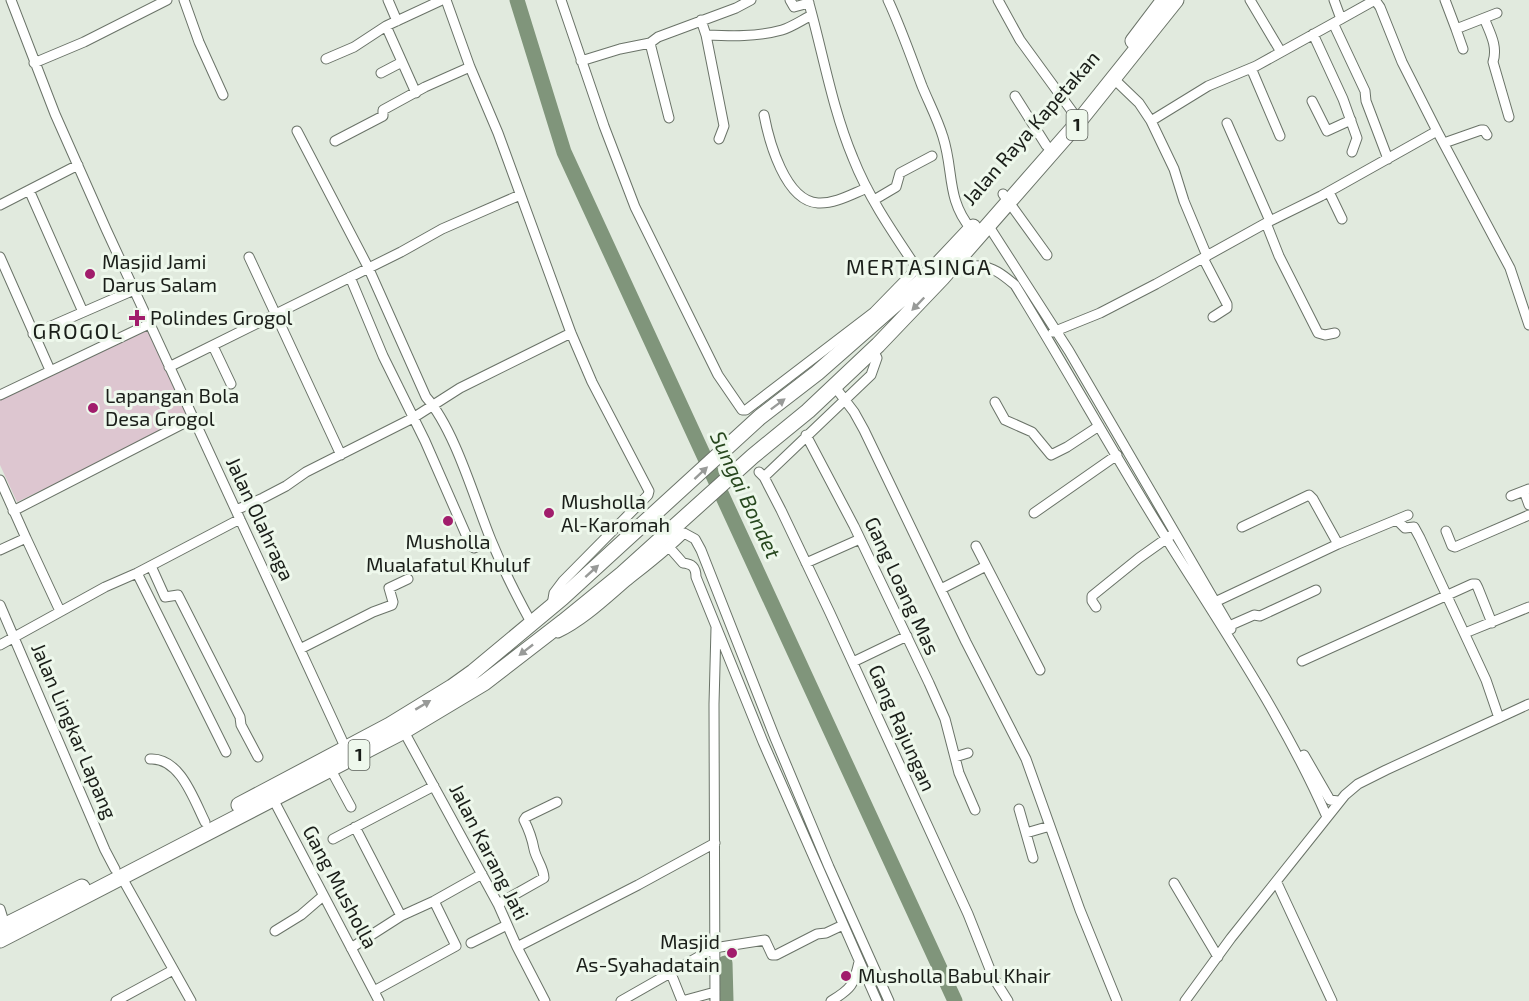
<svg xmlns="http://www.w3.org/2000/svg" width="1529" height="1001" viewBox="0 0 1529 1001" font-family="'Exo 2',sans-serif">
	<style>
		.green { fill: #ddc6d0 }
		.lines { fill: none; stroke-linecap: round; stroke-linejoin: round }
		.river { stroke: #80957b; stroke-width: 15 }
		.minor-casing { stroke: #6a7368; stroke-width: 11 }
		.trunk-casing { stroke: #6a7368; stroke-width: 17 }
		.minor { stroke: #fff; stroke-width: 9 }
		.trunk { stroke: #fff; stroke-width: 15 }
		.oneway { fill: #989a98 }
		.poi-dot { fill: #a11d6c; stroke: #eef8ec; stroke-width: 2 }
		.labels { text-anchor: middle; stroke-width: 6; stroke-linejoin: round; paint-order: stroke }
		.shield { fill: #eef8ec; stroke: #5a5f58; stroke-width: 1.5 }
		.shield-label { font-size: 18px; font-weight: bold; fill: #1a1e19 }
		.street-label { font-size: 20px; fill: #1a1e19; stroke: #eef8ec }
		.poi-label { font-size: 20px; fill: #1a1e19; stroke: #eef8ec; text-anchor: start }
		.water-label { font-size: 21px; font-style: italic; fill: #27471e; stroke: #eef8ec }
		.quarter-label { font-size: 22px; letter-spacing: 1.5px; fill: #1a1e19; stroke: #eef8ec }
	</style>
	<rect width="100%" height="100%" fill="#e1eade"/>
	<path class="green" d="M148 327 191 418 17 502 0 465V399Z"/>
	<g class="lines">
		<path class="river" d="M517 0 564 152 955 1001
			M725 963 726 1001"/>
		<g class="minor-casing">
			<path id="minor" d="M11 0 55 114 106 229 347 751
				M184 0 199 42 223 95
				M388 0 397 21
				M446 0 470 67 498 133 571 333 592 382 649 491 648 495 563 581 554 593 552 605
				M561 0 604 126 635 207 718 375 742 410H746L874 312 917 268
				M790 0 794 7 809 3
				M808 0C823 53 832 108 853 158 869 199 896 237 920 273
				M888 0C901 28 911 57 922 86 929 103 938 120 943 137 954 171 946 199 971 229
				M998 0 1020 40 1074 114
				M1250 0 1281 52
				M1334 0 1341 19 1375 0
				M1445 0 1456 29 1497 13
				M1484 18C1490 33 1498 46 1493 62L1509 117
				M701 20 706 35 724 126 719 139
				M1334 25 1365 91 1366 101 1388 159
				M386 26 416 93
				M1456 29 1463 49
				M1313 34 1343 99 1357 138 1352 152
				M706 35C731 36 757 37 782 30 792 27 802 20 812 15
				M326 59 354 47 386 26 442 0
				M581 61 620 49 650 43
				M34 63 84 42 167 0
				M1251 68 1280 136
				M381 73 402 62
				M1114 79 1139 103 1151 121 1174 169 1184 201 1207 256
				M1015 96 1046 145 1053 152
				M1312 101 1327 131 1351 120
				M764 115C769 141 785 201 818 203 835 204 852 194 867 188
				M669 118 650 43 658 37 736 8 751 0
				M1151 121 1208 86 1256 66 1341 19
				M1227 123 1270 221
				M297 131 368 267 426 397C455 430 474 498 491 540 503 569 517 597 532 624
				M1437 131 1510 268 1529 325
				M335 141 383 116V110L425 87 470 67
				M1444 143 1481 130H1484L1487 135
				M29 190 83 312
				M1329 192 1342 219
				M1003 194 1047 255
				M874 200 896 187 900 173 932 156
				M0 205 78 165
				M1266 223 1279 256 1318 333 1325 335 1335 333
				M988 225 1069 351 1231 629
				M0 257 50 370
				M249 257 341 455
				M1203 258 1227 304V308L1213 317
				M954 262C963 266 970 265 979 266 994 267 1004 276 1015 285 1067 369 1114 455 1166 538 1223 629 1284 719 1327 817
				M350 277 383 356 425 441 471 546 474 548 491 540
				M1053 332 1100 313 1156 284 1266 223 1321 196 1437 131 1402 62 1380 7 1375 0
				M33 334 134 290
				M213 346 231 384
				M169 367 401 252 442 229 520 195
				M835 387 854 412 864 430 966 642 1026 759 1080 910 1117 1001
				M0 395 149 324
				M995 402 1005 420 1032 432 1051 455 1067 447 1099 426
				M806 435 854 526 929 683 945 719 959 773 975 810
				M759 472 764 477 781 510 830 613 968 914 993 977 1008 1001
				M764 477 871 375 877 358 873 350
				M0 480 26 538 0 550
				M1524 491 1529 505
				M1511 496 1529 489
				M236 510 263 498 286 486 306 472 413 418 460 388 571 333
				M13 511 194 418
				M1034 513 1117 455
				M1397 520 1405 528 1414 527 1420 538 1486 680 1499 718
				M1242 527 1309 495 1313 499 1338 544
				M1446 531 1452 546 1455 547 1529 515
				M26 538 60 611
				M976 546 1040 670
				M669 547 683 563C692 564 696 567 696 577L763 742 877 1001
				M806 563 860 539
				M151 566 165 597 178 595 240 717 241 725 258 757
				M137 573 226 752
				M941 589 986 566
				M1215 602 1338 544 1408 515
				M0 605 105 850 115 869
				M1096 607 1092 601V596L1139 558 1170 536
				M1229 626 1254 615 1260 616 1316 590
				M558 633C583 621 605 600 626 582 646 566 666 551 684 533L695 539 701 550 775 738 829 867 889 1001
				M1465 633 1529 607
				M0 645 105 587 137 573 240 519
				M300 649 373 612 392 605 393 602 389 588 408 579
				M1302 661 1472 584H1476L1478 588 1492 623
				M853 662 907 636
				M402 728 498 904 517 947 545 1001
				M1304 755 1330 800 1338 801
				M955 757 968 753
				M150 759C180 757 194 800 205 822
				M331 770 351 807
				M272 797 379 1001
				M1019 809 1033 858
				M355 827 401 916
				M1026 833 1050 826
				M333 839 434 786
				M121 876 191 1001
				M1174 883 1218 957
				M1277 883 1332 1001
				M498 904 544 878C544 868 536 859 534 849 532 838 529 830 524 820L526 817 557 802
				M0 909 5 925
				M275 931 301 915 323 896
				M471 943 507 925
				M517 947 638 885 715 843
				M351 948 401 916 434 901 482 874
				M670 971 682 1001 715 992
				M374 991 456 946 434 901
				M116 1001 173 970
				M621 1001 714 948 765 940 772 955H776L817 934 826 933 843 925
				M715 1001 714 704 716 628
				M831 1001C851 989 854 985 859 962
				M1185 1001 1231 938 1345 795 1358 784 1386 770 1529 704"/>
		</g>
		<g class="trunk-casing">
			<path id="trunk" d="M1133 41 1164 0
				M239 805 390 725 452 687 473 672 562 598 760 417 817 373 924 279 973 227
				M0 928 82 887
				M0 940 404 731 484 683 563 622 622 574 753 456 808 411 878 345 942 278 1076 125 1176 0"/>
		</g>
		<use href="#minor" class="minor"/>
		<use href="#trunk" class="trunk"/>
	</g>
	<defs><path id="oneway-solid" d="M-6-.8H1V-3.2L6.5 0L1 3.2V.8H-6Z" transform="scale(1.5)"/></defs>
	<g class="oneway">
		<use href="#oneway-solid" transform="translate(918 304) rotate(134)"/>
		<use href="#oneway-solid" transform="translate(778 404) rotate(-37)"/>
		<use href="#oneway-solid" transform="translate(701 473) rotate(-43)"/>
		<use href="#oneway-solid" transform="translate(592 571) rotate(-42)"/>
		<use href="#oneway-solid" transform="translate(526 650) rotate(142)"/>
		<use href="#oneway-solid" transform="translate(423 705) rotate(-31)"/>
	</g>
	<g class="poi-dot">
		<circle cx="90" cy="274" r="6"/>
		<path d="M134 309h6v6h6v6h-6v6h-6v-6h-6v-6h6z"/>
		<circle cx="93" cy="408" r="6"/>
		<circle cx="549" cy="513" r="6"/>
		<circle cx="448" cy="521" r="6"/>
		<circle cx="732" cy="953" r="6"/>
		<circle cx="846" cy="976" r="6"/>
	</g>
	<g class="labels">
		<g class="shield">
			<rect x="1066.5" y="110" width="21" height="30" rx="4.5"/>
			<rect x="348.5" y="740" width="21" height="30" rx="4.5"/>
		</g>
		<g class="shield-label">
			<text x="1077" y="131">1</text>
			<text x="359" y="761">1</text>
		</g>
		<g class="street-label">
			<text transform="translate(1031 128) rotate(-49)" y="7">Jalan Raya Kapetakan</text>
			<text transform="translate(260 519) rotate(65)" y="7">Jalan Olahraga</text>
			<text transform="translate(902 586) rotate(65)" y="7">Gang Loang Mas</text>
			<text transform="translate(902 728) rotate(66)" y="7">Gang Rajungan</text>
			<text transform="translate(74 731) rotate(67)" y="7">Jalan Lingkar Lapang</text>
			<text transform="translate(489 852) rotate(63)" y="7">Jalan Karang Jati</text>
			<text transform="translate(340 887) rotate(62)" y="7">Gang Musholla</text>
		</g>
		<g class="poi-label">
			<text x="102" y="269">Masjid Jami<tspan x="102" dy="23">Darus Salam</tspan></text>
			<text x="150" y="325">Polindes Grogol</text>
			<text x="105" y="403">Lapangan Bola<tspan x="105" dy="23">Desa Grogol</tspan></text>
			<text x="561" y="509">Musholla<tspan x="561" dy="23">Al-Karomah</tspan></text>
			<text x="448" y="549" text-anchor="middle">Musholla<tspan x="448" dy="23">Mualafatul Khuluf</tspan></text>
			<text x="720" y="949" text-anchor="end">Masjid<tspan x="720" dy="23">As-Syahadatain</tspan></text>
			<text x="858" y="983">Musholla Babul Khair</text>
		</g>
		<g class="water-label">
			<text transform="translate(745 495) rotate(65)" y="7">Sungai Bondet</text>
		</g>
		<g class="quarter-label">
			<text x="919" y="275">MERTASINGA</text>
			<text x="78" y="339">GROGOL</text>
		</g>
	</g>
</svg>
